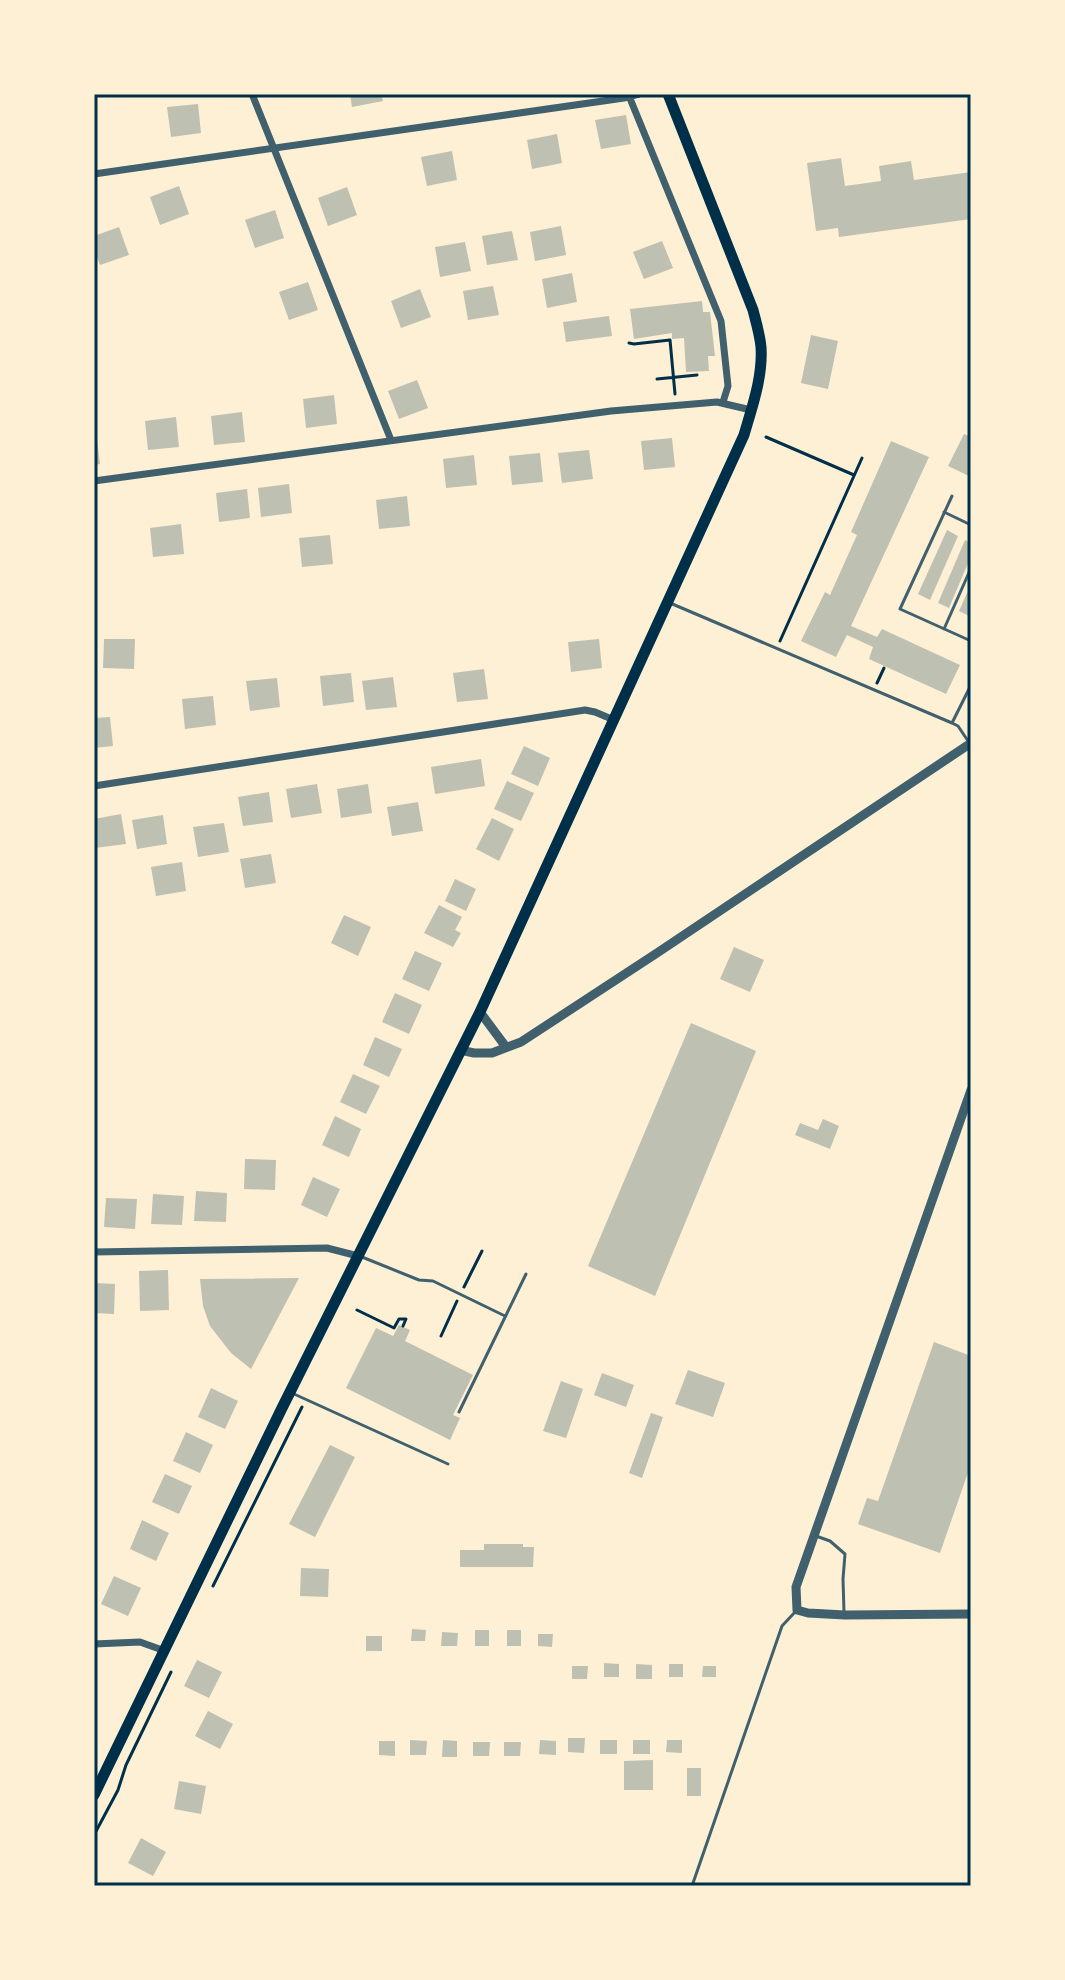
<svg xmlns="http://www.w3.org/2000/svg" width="1065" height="1980" viewBox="0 0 1065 1980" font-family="Merriweather,serif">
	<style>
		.building { fill: #bec0b2 }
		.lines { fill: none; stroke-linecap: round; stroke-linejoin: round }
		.path { stroke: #003049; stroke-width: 3 }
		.service { stroke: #3f606c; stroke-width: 3 }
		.minor { stroke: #3f606c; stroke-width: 7 }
		.tertiary { stroke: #3f606c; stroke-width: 9 }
		.primary { stroke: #003049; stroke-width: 11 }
		.neatline { fill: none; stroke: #003049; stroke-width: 3 }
	</style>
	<rect width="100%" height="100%" fill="#fdf0d5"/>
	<path class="building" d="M350 94H381L383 101 352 107Z
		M198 104 201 133 171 137 167 107Z
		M626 115 631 144 601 149 595 120Z
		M557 134 562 163 532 169 527 140Z
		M452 151 457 180 427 186 421 157Z
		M841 158 845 186 881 181 879 166 911 161 914 180 971 172V219L839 237 838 228 816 231 807 163Z
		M179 186 189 214 160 225 150 197Z
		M347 187 357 215 328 226 318 198Z
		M275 210 284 238 255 248 245 220Z
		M561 226 566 255 535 261 530 232Z
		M119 227 129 255 100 265 94 249V236Z
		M512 231 518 260 487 265 482 236Z
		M662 241 673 268 644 279 633 252Z
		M465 242 471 271 440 277 435 247Z
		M572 273 577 302 547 308 542 279Z
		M308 282 318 310 289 320 279 292Z
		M493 286 499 315 468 320 463 291Z
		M420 289 431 317 401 328 391 301Z
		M702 301 703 312H710L715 356H708L709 371 686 372 684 338 672 339V333L634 339 630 309Z
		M609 316 612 336 566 342 563 322Z
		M811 335 838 341 828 389 801 383Z
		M417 380 428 408 399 419 388 391Z
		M334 395 337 424 306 428 303 399Z
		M242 412 245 442 214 445 211 416Z
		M176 417 179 447 148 450 145 421Z
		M94 431H96L100 464 94 465Z
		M964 434 971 437V477L948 466Z
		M672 438 675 467 644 470 641 441Z
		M891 441 929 457 851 626 877 637 882 629 960 665 946 694 869 659 873 647 847 635 836 657 801 641 825 592 830 595 857 535 851 532Z
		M589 450 593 479 562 483 558 453Z
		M540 453 543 482 512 485 509 456Z
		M474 455 477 485 446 488 443 459Z
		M289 484 292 513 261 517 258 488Z
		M247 489 250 518 219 522 216 493Z
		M407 496 410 526 379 529 376 500Z
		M181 524 184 554 153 557 150 528Z
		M947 530 958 536 930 600 918 594Z
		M330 535 333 564 302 567 299 538Z
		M965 540 971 543V556L949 608 938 603Z
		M971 584V617L959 611Z
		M104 639H135L134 669 103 668Z
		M599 639 602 668 571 672 568 642Z
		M484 669 488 699 457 702 453 673Z
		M351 673 354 702 323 706 320 676Z
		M393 677 397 707 366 710 362 681Z
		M277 678 280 707 250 711 246 681Z
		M213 696 216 725 185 729 182 699Z
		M110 717 113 746 94 748V718Z
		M524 746 550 758 538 786 511 774Z
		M481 759 485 786 435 794 431 767Z
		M507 781 534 793 521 821 494 809Z
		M317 784 322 813 291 818 286 789Z
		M368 784 372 813 341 818 337 789Z
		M269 792 273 822 243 826 238 797Z
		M418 802 423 831 392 836 387 807Z
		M121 814 126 844 95 848 94 819Z
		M163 815 167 844 137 849 132 820Z
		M492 818 514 829 499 861 476 849Z
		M224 823 229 852 198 857 193 827Z
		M271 854 276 883 245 888 240 859Z
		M182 862 186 891 156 896 151 867Z
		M455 879 476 889 466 911 445 901Z
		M439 905 462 917 455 930 461 933 453 947 424 933Z
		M344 915 371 927 358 956 331 943Z
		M734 947 764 960 750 992 720 979Z
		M415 951 442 963 429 991 402 979Z
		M395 993 422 1005 409 1034 382 1022Z
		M691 1023 756 1051 655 1296 588 1266Z
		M375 1037 402 1049 389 1077 363 1065Z
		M353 1074 380 1086 366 1114 340 1102Z
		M335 1116 361 1129 349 1157 322 1145Z
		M823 1119 839 1126 830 1149 795 1135 800 1123 818 1130Z
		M245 1159 276 1160 275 1190 244 1189Z
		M313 1177 340 1189 327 1217 301 1205Z
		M196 1191 227 1193 226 1222 194 1221Z
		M153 1194 184 1196 182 1225 151 1224Z
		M106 1198 137 1199 135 1229 104 1227Z
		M168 1270 169 1310 140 1311 139 1271Z
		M299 1278 251 1369 231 1353 210 1326 203 1306 200 1279Z
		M94 1283 115 1284 114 1314 94 1313Z
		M399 1325 410 1330 405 1341 473 1375 453 1415 460 1418 450 1440 346 1388 376 1328 393 1336Z
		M934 1342 971 1356V1464L940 1553 858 1524 867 1498 878 1501Z
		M688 1370 725 1383 713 1417 675 1404Z
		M602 1373 634 1385 626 1407 594 1395Z
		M561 1381 583 1389 566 1438 543 1431Z
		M211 1388 238 1401 225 1429 198 1417Z
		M651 1413 663 1417 642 1478 629 1473Z
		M186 1432 213 1445 200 1473 173 1461Z
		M330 1445 355 1457 315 1537 289 1524Z
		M165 1474 192 1486 179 1514 152 1502Z
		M142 1520 169 1533 156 1561 130 1549Z
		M484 1544H523V1547H534L533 1567H460V1550H484Z
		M301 1568 329 1569 328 1597 300 1596Z
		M114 1576 141 1588 128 1616 101 1604Z
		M412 1629 426 1630 425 1641H411Z
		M475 1630H489V1646H475Z
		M507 1630H521V1646H507Z
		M442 1632 458 1633 457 1646H441Z
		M538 1634H553L552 1647 538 1646Z
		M366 1636H382V1651H366Z
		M197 1660 222 1672 209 1698 184 1686Z
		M604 1663 619 1664V1677H604Z
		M636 1664 652 1665V1679H636Z
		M669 1664H683V1677H669Z
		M572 1666H588L587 1679H572Z
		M703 1666H716V1677H702Z
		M208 1711 233 1724 220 1749 195 1736Z
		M568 1738H585L584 1753 568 1752Z
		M410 1740 427 1741 426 1755H410Z
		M443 1740 457 1741V1757H442Z
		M540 1740 556 1741V1755L539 1754Z
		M600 1740H617V1754H600Z
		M633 1740H650V1754H633Z
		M667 1740H682V1753L666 1752Z
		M379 1741H395V1756L379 1755Z
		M473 1742H490L489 1756H473Z
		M504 1742H521L520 1756H504Z
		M653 1760V1790H624V1761Z
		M687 1768H701V1796H687Z
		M179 1781 206 1786 201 1814 174 1809Z
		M141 1838 166 1852 153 1876 128 1863Z"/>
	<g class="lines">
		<path class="path" d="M629 343 634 344 670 340 675 394
			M657 379 697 375
			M766 437 854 475
			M780 641 862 458
			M877 683 884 668
			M464 1287 482 1251
			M357 1310 394 1328 399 1319H406L403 1326
			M441 1336 457 1301
			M213 1586 302 1407
			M94 1835 118 1790 126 1765 171 1672"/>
		<path class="service" d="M952 496 900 609 971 641
			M944 512 971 525
			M670 603 952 723 971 685
			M944 629 971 568
			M952 723 958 726 968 741
			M362 1257 419 1280 433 1281 505 1316
			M294 1394 448 1464
			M459 1412 526 1274
			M816 1536 830 1541 845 1554 843 1579 844 1612
			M692 1886 782 1626 796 1611"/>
		<path class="minor" d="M252 94 391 440
			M629 96 721 321 728 386 723 402
			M94 174 624 98 639 94
			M94 481 611 411 717 402 751 410
			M94 786 585 710 595 712 614 720
			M94 1252 327 1248 358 1256
			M94 1644 140 1642 165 1651"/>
		<path class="tertiary" d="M480 1012 506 1047
			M460 1050 474 1053H492L521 1042 657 953 971 743
			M971 1090 796 1587 797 1610 808 1613 845 1615 971 1614"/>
		<path class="primary" d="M94 1795 282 1408 480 1012 744 435C752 407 763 377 761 347 760 335 756 322 753 310L668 94"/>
	</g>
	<rect width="1065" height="1980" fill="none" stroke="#fdf0d5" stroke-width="192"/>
	<rect x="96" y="96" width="873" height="1788" class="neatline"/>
</svg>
